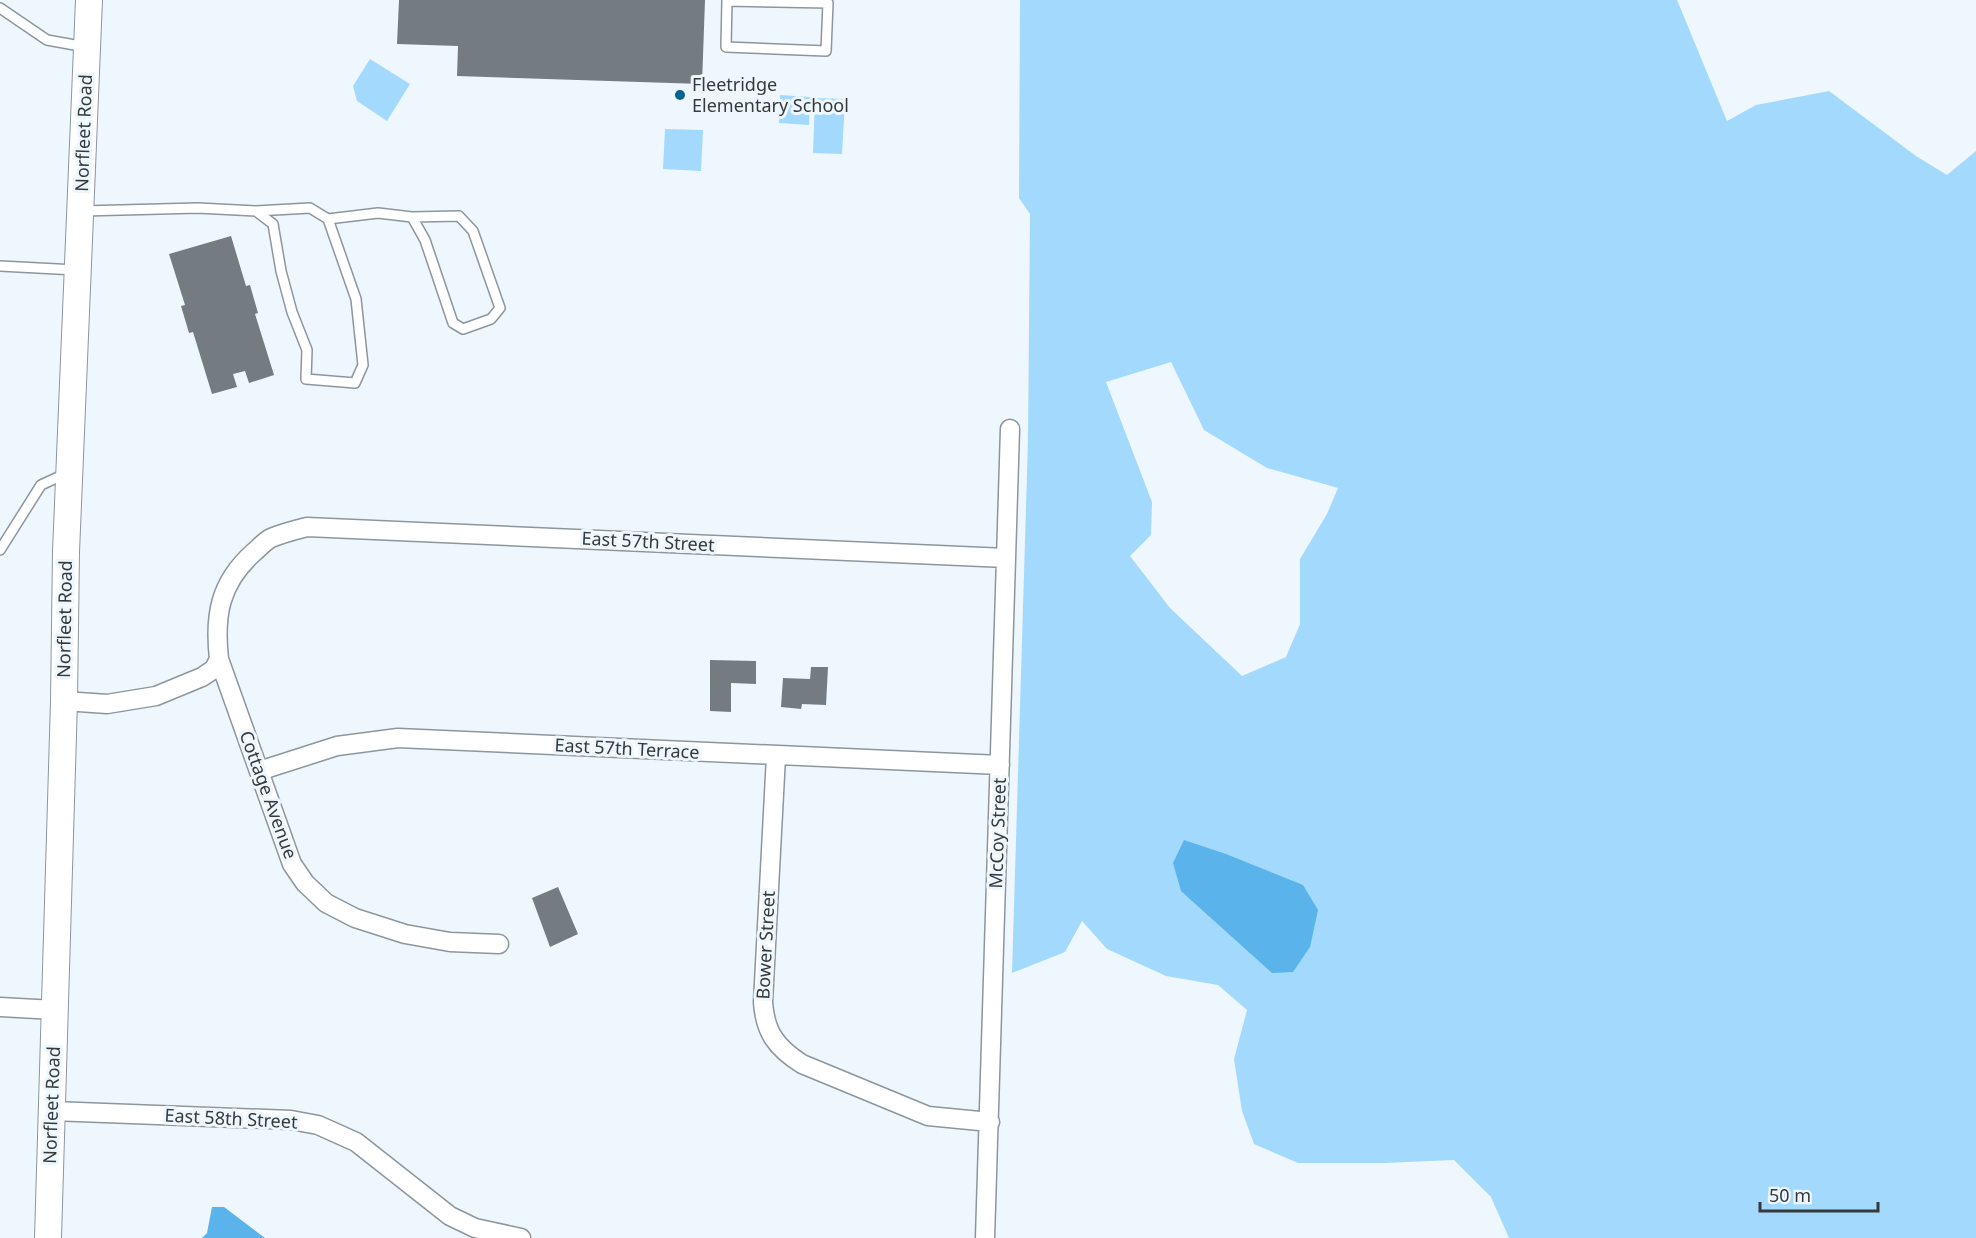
<svg xmlns="http://www.w3.org/2000/svg" width="1976" height="1238" viewBox="0 0 1976 1238" font-family="'Noto Sans',sans-serif">
	<style>
		.green { fill: #a3d9fd; fill-rule: evenodd }
		.water { fill: #5ab3ea }
		.building { fill: #747c82 }
		.lines { fill: none; stroke-linecap: round; stroke-linejoin: round }
		.lane-casing { stroke: #8d969c; stroke-width: 12 }
		.street-casing { stroke: #8d969c; stroke-width: 21 }
		.secondary-casing { stroke: #8d969c; stroke-width: 28 }
		.lane { stroke: #fff; stroke-width: 9 }
		.street { stroke: #fff; stroke-width: 18 }
		.secondary { stroke: #fff; stroke-width: 26 }
		.poi-dot { fill: #006593; stroke: #edf7fd; stroke-width: 2 }
		.labels { text-anchor: middle; stroke-width: 6; stroke-linejoin: round; paint-order: stroke }
		.poi-label { font-size: 18px; fill: #363a3c; stroke: #edf7fd; text-anchor: start }
		.street-label { font-size: 18px; fill: #363a3c; stroke: #edf7fd }
	</style>
	<rect width="100%" height="100%" fill="#edf7fd"/>
	<path class="green" d="M1020 0H1677L1727 121 1756 105 1829 91 1916 156 1947 175 1976 151V1238H1509L1491 1197 1454 1160 1384 1163H1298L1254 1144 1242 1111 1234 1059 1247 1010 1218 985 1166 976 1107 949 1082 921 1065 952 1012 973 1028 441 1030 214 1019 198ZM1171 362 1204 430 1267 468 1338 488 1327 514 1300 559V624L1286 657 1242 676 1170 608 1130 556 1151 535 1152 502 1106 382Z
		M370 59 410 84 387 121 357 101 353 86Z
		M780 95 810 97 809 125 779 123Z
		M815 98 845 99 842 154 813 153Z
		M665 129 703 130 701 171 663 169Z"/>
	<path class="water" d="M1184 840 1226 854 1303 885 1318 910 1310 947 1293 972 1272 973 1181 891 1173 863Z
		M212 1207H224L265 1238H202L207 1233Z"/>
	<path class="building" d="M399 0H705L702 84 457 76 458 46 397 44Z
		M231 236 246 286 250 285 258 313 255 314 274 375 249 383 245 371 233 374 237 387 212 394 193 332 189 333 181 306 185 305 169 254Z
		M710 660 756 661V684L731 683V712L710 711Z
		M811 667H828L826 705 802 704 801 709 781 707 783 678 810 679Z
		M558 887 578 934 550 947 532 898Z"/>
	<g class="lines">
		<g class="lane-casing">
			<path id="lane" d="M727 1 828 3 826 51 726 47 727 0
				M0 8 47 40 86 47
				M83 211 198 208 256 211 273 224 281 271 292 312 307 350 306 379 355 383 363 365 356 299 328 219 310 208 256 211
				M328 219 378 213 412 217 425 240 453 323 463 329 491 319 500 308 473 231 459 216 412 217
				M0 266 76 270
				M0 550 41 485 67 473"/>
		</g>
		<g class="street-casing">
			<path id="street" d="M64 701 107 704 156 696 202 677 214 669 219 659
				M776 756 763 1002C765 1033 777 1048 802 1064L928 1116 990 1122
				M259 771 337 746 398 738 1000 765
				M499 944 450 942 405 934 355 918 326 903 305 883 292 864 219 659C214 615 220 583 253 553 259 548 265 541 271 538 283 533 295 530 307 527L1006 558
				M0 1007 55 1010
				M52 1111 291 1120 318 1125 356 1142 450 1216 475 1228 521 1238
				M985 1238 1010 429"/>
		</g>
		<g class="secondary-casing">
			<path id="secondary" d="M48 1238 64 701 66 552 89 0"/>
		</g>
		<use href="#lane" class="lane"/>
		<use href="#street" class="street"/>
		<use href="#secondary" class="secondary"/>
	</g>
	<circle class="poi-dot" cx="680" cy="95" r="6"/>
	<g class="labels">
		<g class="poi-label">
			<text x="692" y="91">Fleetridge<tspan x="692" dy="21">Elementary School</tspan></text>
		</g>
		<g class="street-label">
			<text transform="translate(84 133) rotate(-88)" y="6">Norfleet Road</text>
			<text transform="translate(648 542) rotate(3)" y="6">East 57th Street</text>
			<text transform="translate(65 619) rotate(-89)" y="6">Norfleet Road</text>
			<text transform="translate(627 749) rotate(3)" y="6">East 57th Terrace</text>
			<text transform="translate(268 795) rotate(70)" y="6">Cottage Avenue</text>
			<text transform="translate(998 833) rotate(-88)" y="6">McCoy Street</text>
			<text transform="translate(766 945) rotate(-87)" y="6">Bower Street</text>
			<text transform="translate(52 1105) rotate(-88)" y="6">Norfleet Road</text>
			<text transform="translate(231 1119) rotate(3)" y="6">East 58th Street</text>
		</g>
	</g>
	<path d="M1760 1202v9h118v-9" fill="none" stroke="#363a3c" stroke-width="3"/>
	<text x="1769" y="1202" font-size="18" fill="#363a3c" stroke="#edf7fd" stroke-width="4.5" paint-order="stroke">50 m</text>
</svg>
